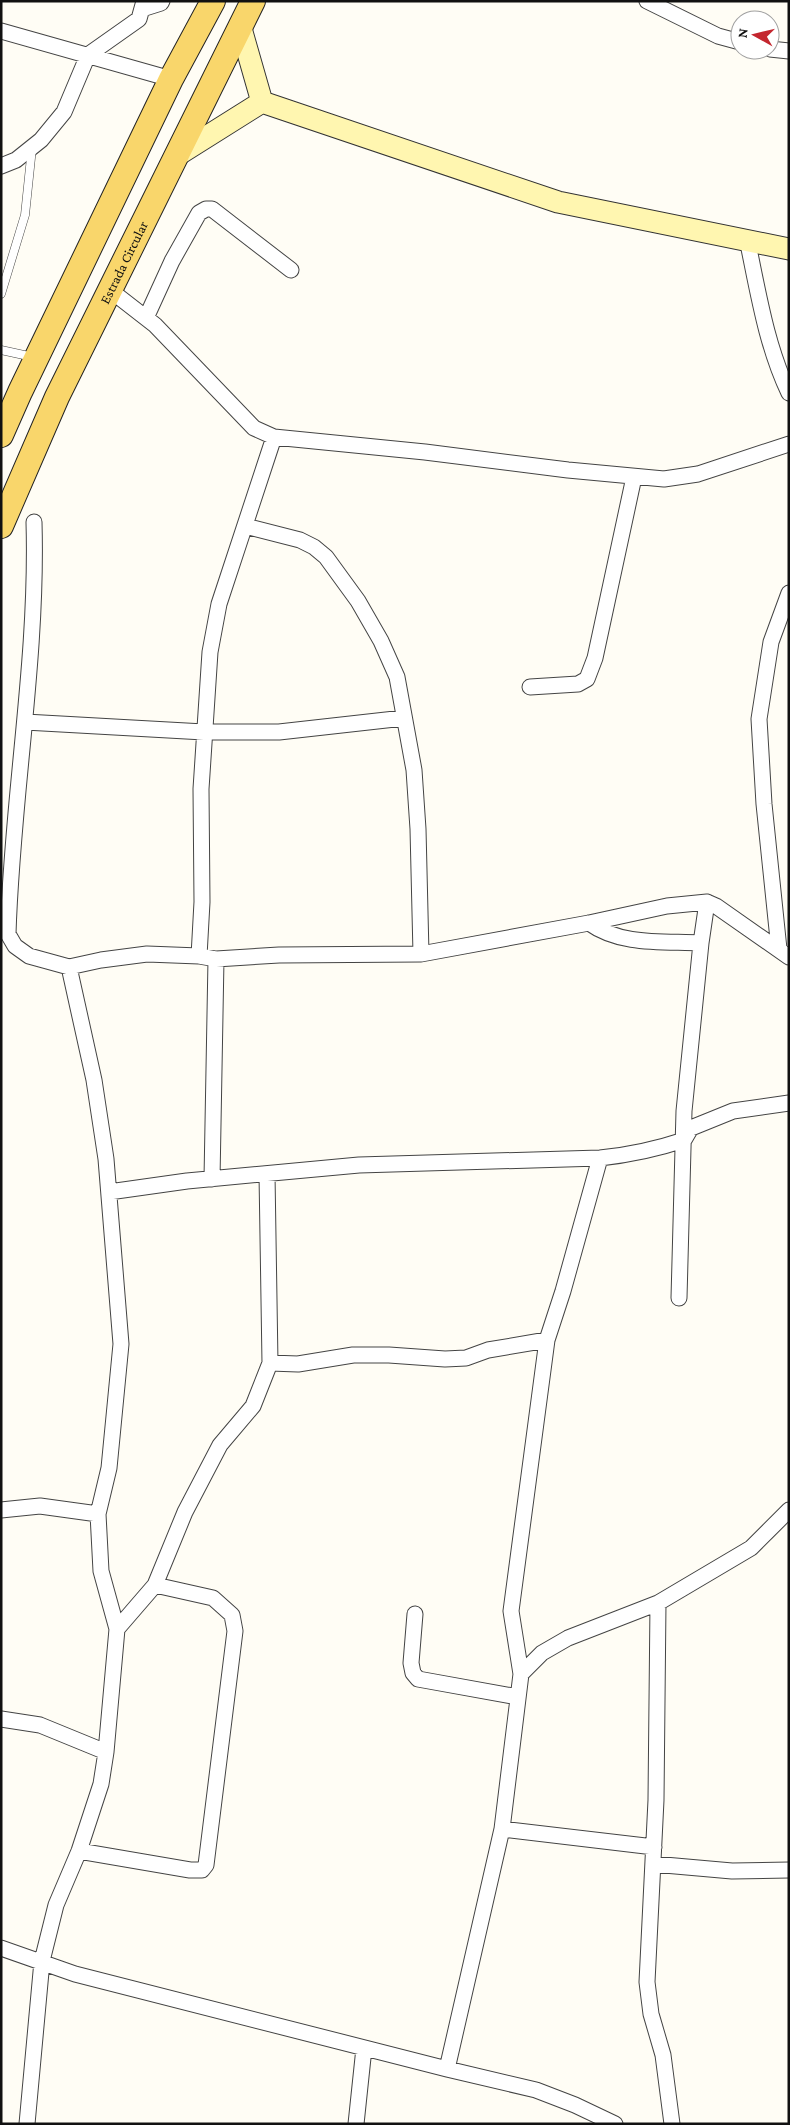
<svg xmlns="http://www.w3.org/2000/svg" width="790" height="2125" viewBox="0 0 790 2125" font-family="'Crimson Pro',serif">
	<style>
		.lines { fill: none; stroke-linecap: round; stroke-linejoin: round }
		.lane-casing { stroke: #444; stroke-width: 9 }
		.street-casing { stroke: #444; stroke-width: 17 }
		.secondary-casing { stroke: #333; stroke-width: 23 }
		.primary-casing { stroke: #222; stroke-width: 26 }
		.lane { stroke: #fff; stroke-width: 8 }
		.street { stroke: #fff; stroke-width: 15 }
		.secondary { stroke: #fff6b0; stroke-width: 21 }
		.primary { stroke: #f9d66b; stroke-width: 24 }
		.labels { text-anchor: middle; stroke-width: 5; stroke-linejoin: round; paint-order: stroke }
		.street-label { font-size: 14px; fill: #111; stroke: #fff }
	</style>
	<rect width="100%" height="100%" fill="#fffdf5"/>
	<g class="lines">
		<g class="lane-casing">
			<path id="lane" d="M1 294 25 215 32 148
				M1 350 33 357"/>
		</g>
		<g class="street-casing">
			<path id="street" d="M647 1 718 36 740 42
				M142 9 161 3 162 1
				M1 31 171 79
				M770 49 789 51
				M1 166 16 160 41 140 64 112 88 55 139 19 144 1
				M747 239C758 291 766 345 789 393
				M110 290 155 325 254 428 274 437 425 452 568 470 664 479 698 474 789 444
				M146 318 172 261 199 213 206 209H212L291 270
				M34 522C38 660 12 796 8 934L15 946 29 956 69 967 101 960 147 954 199 956 216 959 279 955 421 954 589 923 667 906 707 902 716 906 789 957
				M245 526 300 540 314 547 326 557 358 601 381 641 397 677 414 770 418 829 421 954
				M530 687 578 684 587 679 595 658 634 477
				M25 722 204 732H279L404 718
				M589 923C621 946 664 941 701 943
				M779 949 764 804 759 719 771 642 789 593
				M199 956 202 902 201 789 210 652 219 604 274 437
				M212 1179 216 959
				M109 1192 187 1181 359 1165 600 1158C629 1155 657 1149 684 1140L691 1128 733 1111 789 1103
				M679 1298 684 1111 701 943 707 902
				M270 1363 298 1364 353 1355H389L445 1359 466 1358 488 1350 547 1340
				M1 1510 40 1506 98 1514
				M658 1603 656 1800 647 1982 651 2014 663 2055 672 2124
				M415 1614 411 1663 413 1673 418 1679 518 1697
				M117 1629 155 1585 185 1512 220 1445 253 1406 270 1363 267 1174
				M521 1674 542 1653 568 1638 658 1603 751 1548 789 1510
				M1 1719 40 1725 106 1752
				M502 1829 654 1847
				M79 1851 190 1870H202L206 1865 235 1631 232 1615 213 1598 155 1585
				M653 1864 732 1871 789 1870
				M1 1948 75 1974 447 2069 536 2090 575 2105 615 2124
				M447 2069 502 1829 521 1674 511 1611 547 1340 563 1291 600 1158
				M27 2124 42 1961 56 1905 79 1851 101 1784 106 1752 117 1629 101 1571 98 1514 109 1468 121 1344 106 1159 94 1080 69 967
				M356 2124 364 2048"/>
		</g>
		<g class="secondary-casing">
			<path id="secondary" d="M240 25 262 102
				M262 102 558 202 789 249
				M176 156 262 102"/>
		</g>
		<g class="primary-casing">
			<g id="primary">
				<path d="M1 435 20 392 171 79 213 1"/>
				<path id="s1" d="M1 526 57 397 253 1"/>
			</g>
		</g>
		<use href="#lane" class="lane"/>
		<use href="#street" class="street"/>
		<use href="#secondary" class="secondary"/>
		<use href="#primary" class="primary"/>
	</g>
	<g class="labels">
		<g class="street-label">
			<text dy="5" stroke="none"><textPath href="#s1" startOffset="291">Estrada Circular</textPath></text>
		</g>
	</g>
	<rect width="790" height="2125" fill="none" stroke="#111111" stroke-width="5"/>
	<g transform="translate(755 35) rotate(278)"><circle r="24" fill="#ffffff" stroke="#a0a0a0"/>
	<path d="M0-4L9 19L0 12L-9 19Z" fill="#c4262e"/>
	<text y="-8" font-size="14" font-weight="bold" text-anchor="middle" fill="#111111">N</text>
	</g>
</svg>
